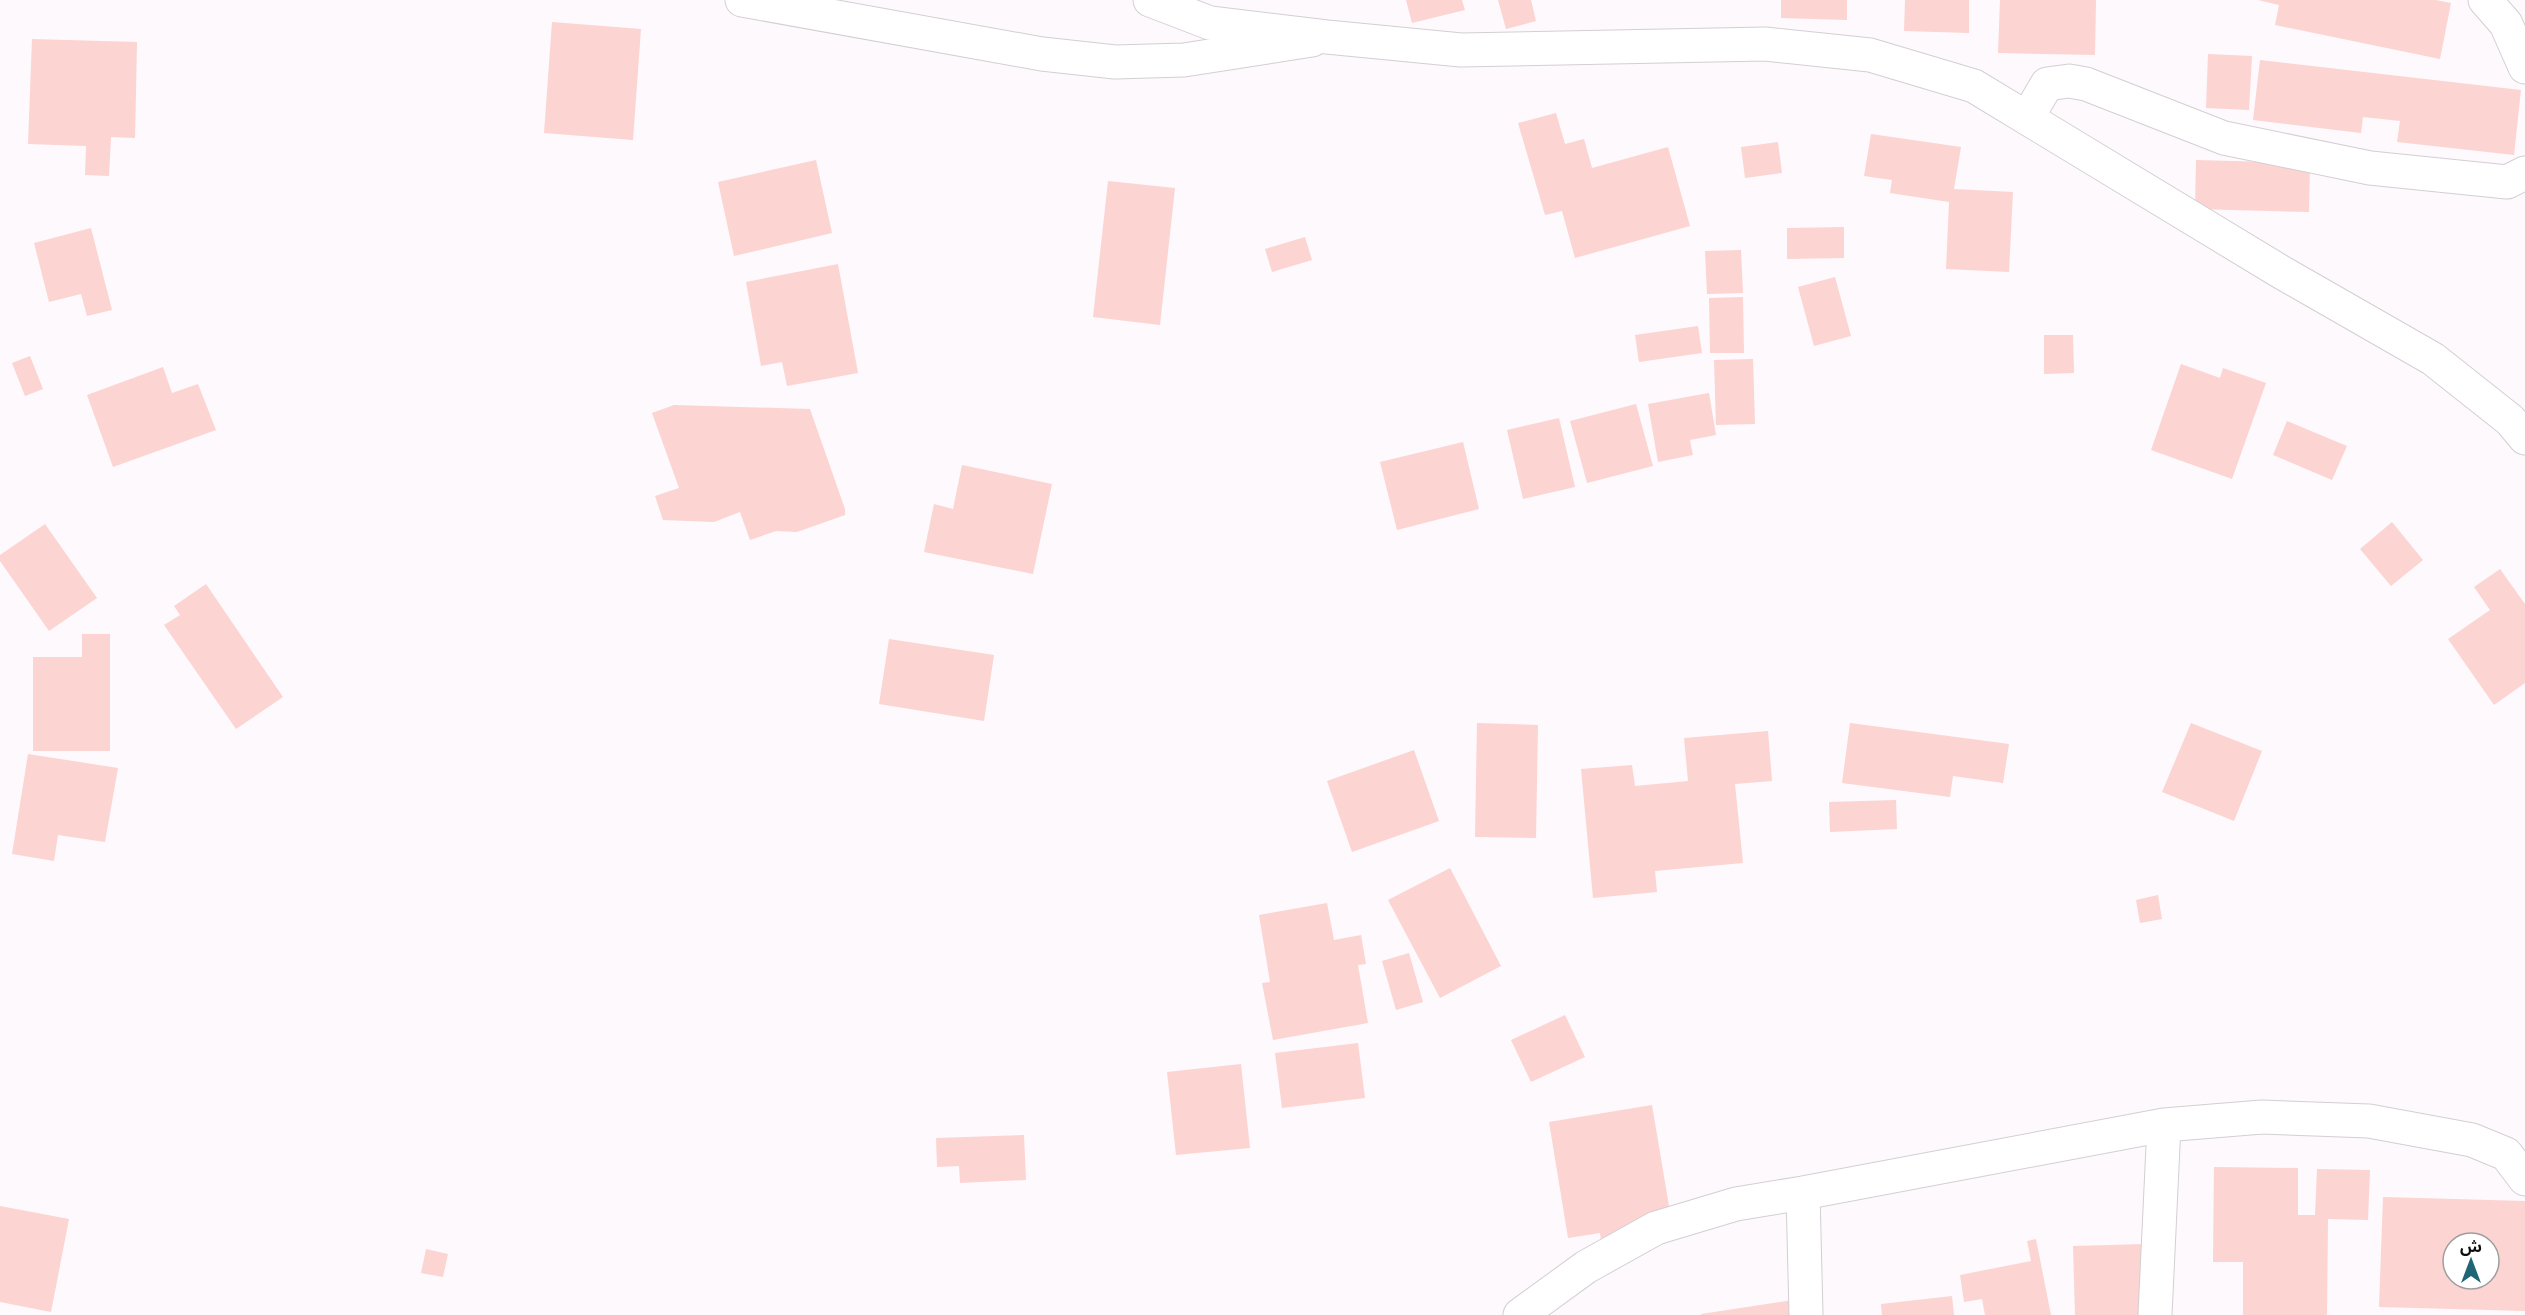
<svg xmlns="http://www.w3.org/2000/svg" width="2525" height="1315" viewBox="0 0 2525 1315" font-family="'Public Sans','Noto Sans Arabic',sans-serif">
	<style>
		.building { fill: #fcd4d2; fill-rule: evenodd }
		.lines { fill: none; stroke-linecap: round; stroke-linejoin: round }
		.minor-casing { stroke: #d3cfd3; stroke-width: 35 }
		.major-casing { stroke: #d3cfd3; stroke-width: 35 }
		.minor { stroke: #fff; stroke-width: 33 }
		.major { stroke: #fff; stroke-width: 33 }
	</style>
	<rect width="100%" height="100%" fill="#fdf9fd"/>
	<path class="building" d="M1406 0H1462L1465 10 1412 23Z
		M1498 0H1531L1536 21 1506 29Z
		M1781 0H1847V20L1781 18Z
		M1905 0H1969V33L1904 31Z
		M2000 0H2096L2095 55 1998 53Z
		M2258 0H2436L2451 3 2440 59 2275 25 2279 5Z
		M552 22 641 29 633 140 544 133Z
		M32 39 137 42 135 138 111 137 109 176 85 175 86 146 28 144Z
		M2208 54 2252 56 2249 110 2206 108Z
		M2260 60 2521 90 2514 155 2397 142 2400 121 2363 117 2361 133 2253 120Z
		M1556 113 1565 144 1584 139 1592 168 1668 147 1690 226 1575 258 1562 211 1545 215 1518 123Z
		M1871 134 1961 147 1954 189 2013 192 2009 272 1946 269 1949 202 1890 193 1892 180 1864 176Z
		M1778 142 1782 173 1745 178 1741 147Z
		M816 160 832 233 734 256 718 182Z
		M2196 160 2310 163 2309 212 2195 209Z
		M1108 181 1175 188 1160 325 1093 317Z
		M1844 227V258L1787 259V228Z
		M91 228 112 310 87 316 81 294 49 302 34 243Z
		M1305 237 1312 260 1272 272 1265 249Z
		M1741 250 1743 293 1707 294 1705 251Z
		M838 264 858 373 787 386 782 362 761 366 746 282Z
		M1835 277 1851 336 1814 346 1798 287Z
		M1743 297 1744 353H1710L1709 298Z
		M1698 326 1702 353 1639 362 1635 335Z
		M2044 335H2073L2074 373 2044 374Z
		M30 356 43 389 25 396 12 363Z
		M1753 359 1755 424 1716 425 1714 360Z
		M2181 364 2220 378 2223 368 2266 383 2232 479 2151 450Z
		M163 367 172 393 198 384 216 430 113 467 87 395Z
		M1709 393 1716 435 1690 440 1693 455 1658 462 1648 404Z
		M1636 404 1653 466 1587 483 1570 421Z
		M674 405 810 409 845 509V515L797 532 776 531 750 540 740 512 714 522 663 520 655 496 679 488 652 413Z
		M1559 418 1575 487 1523 499 1507 430Z
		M2287 421 2347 446 2332 480 2273 455Z
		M1463 442 1479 509 1397 530 1380 462Z
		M962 465 1052 484 1033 574 924 552 934 504 953 509Z
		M2392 522 2423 560 2391 586 2360 549Z
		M45 524 97 598 49 631 0 561V555Z
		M2500 569 2525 604V683L2494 705 2448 639 2490 610 2474 587Z
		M206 584 283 697 236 729 164 625 180 615 174 606Z
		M82 634H110V751H33V657H82Z
		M889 639 994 655 984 721 879 704Z
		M1477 723 1538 725 1536 838 1475 837Z
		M1850 723 2009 744 2003 783 1953 776 1950 797 1842 783Z
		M2191 723 2262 751 2234 821 2162 792Z
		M1768 731 1772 781 1735 784 1743 863 1655 871 1657 892 1593 898 1581 769 1632 765 1635 786 1688 781 1684 738Z
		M1414 750 1439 821 1352 852 1327 781Z
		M28 754 118 768 105 842 58 835 54 861 12 854Z
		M1896 800 1897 829 1830 832 1829 802Z
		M1450 868 1501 966 1440 998 1388 900Z
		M2158 895 2162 919 2140 923 2136 900Z
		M1327 903 1334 940 1361 935 1366 964 1358 965 1368 1023 1273 1040 1262 983 1270 982 1259 915Z
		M1409 953 1423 1002 1396 1010 1382 961Z
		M1565 1015 1585 1057 1531 1082 1511 1040Z
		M1358 1043 1365 1098 1282 1108 1275 1053Z
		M1241 1064 1250 1148 1176 1155 1167 1072Z
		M1652 1105 1674 1236 1602 1248 1600 1233 1568 1238 1549 1122Z
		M1024 1135 1026 1180 960 1183 959 1166 937 1167 936 1138Z
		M2214 1167 2298 1168V1215H2315L2317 1169 2370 1170 2368 1220 2328 1219 2327 1315H2243V1262H2213Z
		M2383 1197 2525 1201V1311L2379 1307ZM2453 1243H2489V1279H2453Z
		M0 1206 69 1219 51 1312 0 1302Z
		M2036 1239 2051 1315H1985L1982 1299 1964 1302 1960 1275 2031 1261 2027 1241Z
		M2146 1244 2148 1315H2075L2073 1246Z
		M426 1249 448 1254 443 1277 421 1273Z
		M1952 1296 1954 1315H1882L1881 1304Z
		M1793 1300 1795 1315H1701V1314Z"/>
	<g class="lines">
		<g class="minor-casing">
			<path id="minor" d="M742 0 1042 54 1115 62 1184 60 1312 40
				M2485 0 2506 24 2525 67
				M2027 118 2047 84 2069 81 2086 84 2224 138 2370 168 2507 182 2525 173
				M1803 1193 1806 1315
				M1520 1315 1586 1267 1656 1228 1736 1204 1803 1193 2164 1125 2262 1117 2369 1121 2472 1140 2506 1154 2525 1179
				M2155 1315 2164 1125"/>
		</g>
		<g class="major-casing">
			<path id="major" d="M1150 0 1210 23 1327 37 1461 50 1765 44 1870 55 1974 86 2281 272 2433 359 2510 420 2525 438"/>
		</g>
		<use href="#minor" class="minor"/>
		<use href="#major" class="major"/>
	</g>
	<g transform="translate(2471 1261)"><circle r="28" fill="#ffffff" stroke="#9f9e9f" stroke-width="1.5"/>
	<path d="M0-4.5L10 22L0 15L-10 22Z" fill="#206576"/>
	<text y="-9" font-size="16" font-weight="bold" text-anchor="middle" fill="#0e0c0e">ش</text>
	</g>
</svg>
